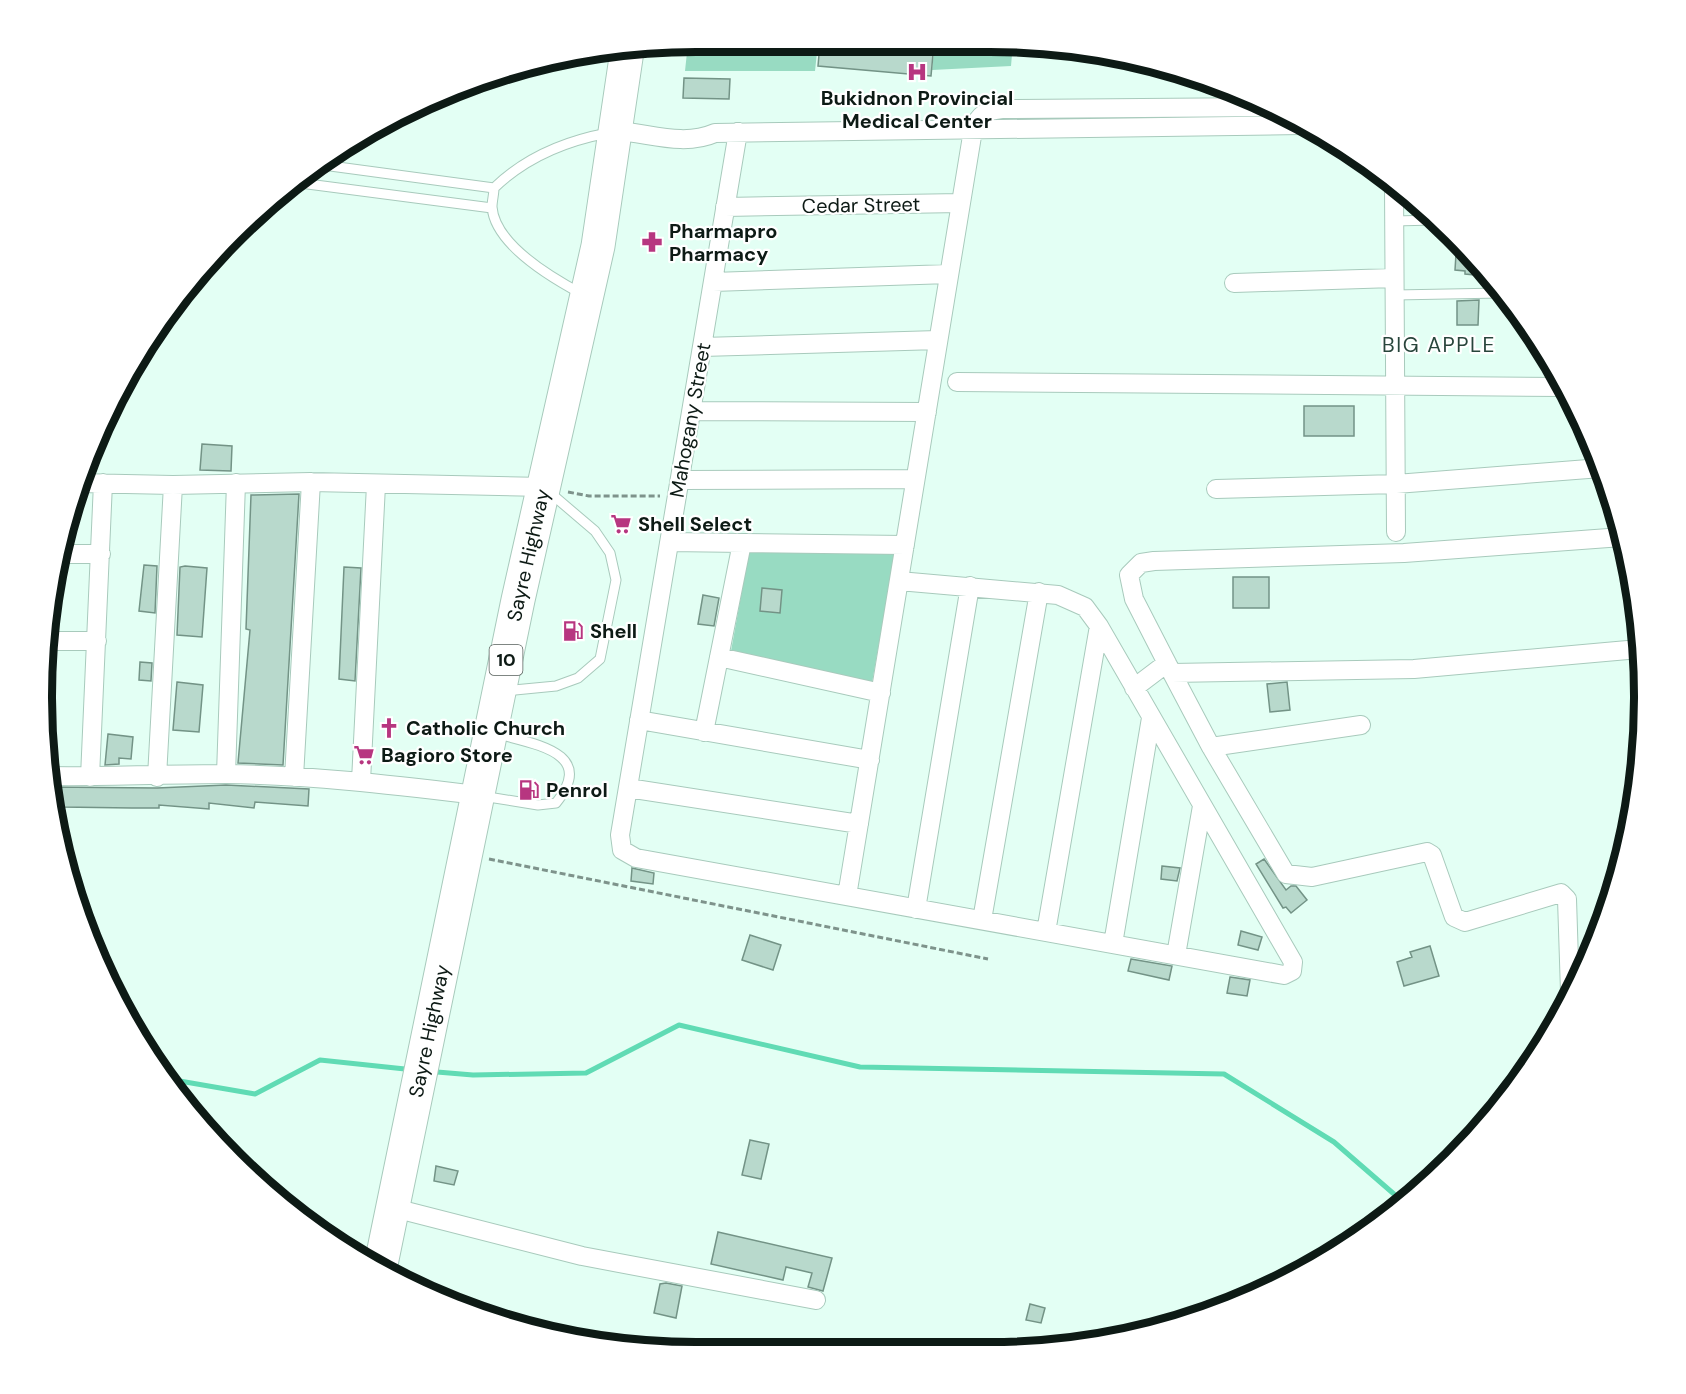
<svg xmlns="http://www.w3.org/2000/svg" width="1686" height="1394" viewBox="0 0 1686 1394" font-family="'DM Sans',sans-serif">
	<style>
		.green { fill: #98dbc2 }
		.lines { fill: none; stroke-linecap: round; stroke-linejoin: round }
		.stream { stroke: #60dbb4; stroke-width: 5 }
		.building { fill: #b8d9cc; stroke: #739386; stroke-width: 1.5 }
		.lane-casing { stroke: #a8cabc; stroke-width: 11 }
		.street-casing { stroke: #a8cabc; stroke-width: 20 }
		.highway-casing { stroke: #a8cabc; stroke-width: 35 }
		.path { stroke: #7e938b; stroke-width: 3; stroke-dasharray: 6 3; stroke-linecap: butt }
		.lane { stroke: #fff; stroke-width: 9 }
		.street { stroke: #fff; stroke-width: 18 }
		.highway { stroke: #fff; stroke-width: 33 }
		.labels { text-anchor: middle; stroke-width: 4.5; stroke-linejoin: round; paint-order: stroke }
		.shield { fill: #fff; stroke: #565f5b; stroke-width: 1.5 }
		.shield-label { font-size: 18px; font-weight: bold; fill: #0d1a15 }
		.poi-label { font-size: 20px; font-weight: bold; fill: #0d1a15; stroke: #fff; text-anchor: start }
		.street-label { font-size: 20px; fill: #0d1a15; stroke: #fff }
		.neighbourhood-label { font-size: 21px; letter-spacing: 1.5px; fill: #28453b; stroke: #fff }
		.rim { fill: none; stroke: #0d1a15; stroke-width: 8 }
	</style>
	<rect width="100%" height="100%" fill="#e3fff4"/>
	<path class="green" d="M697 42 818 43 815 71H685L688 43Z
		M935 43H1013L1011 66 932 70Z
		M749 552H895L872 683 731 651Z"/>
	<g class="lines">
		<path class="stream" d="M437 1072 473 1075 586 1073 679 1025 860 1067 1224 1074 1334 1142 1402 1201
			M168 1079 255 1094 320 1060 405 1069"/>
	</g>
	<path class="building" d="M820 43H934L931 76 818 66Z
		M684 78 730 79 729 99 683 98Z
		M1466 250 1484 272 1487 276 1465 274V271L1455 270 1456 254 1466 255Z
		M1479 300 1478 325H1457V301Z
		M1304 406H1354V436H1304Z
		M202 444 232 446 231 471 200 470Z
		M299 494 283 765 238 763 250 630 246 629 251 495Z
		M144 565 157 566 155 613 139 611Z
		M185 566 207 568 202 637 177 635 180 567Z
		M344 567 361 568 355 681 339 679Z
		M1233 577H1269V608H1233Z
		M762 588 782 590 780 613 760 611Z
		M703 595 719 598 714 626 698 624Z
		M140 662 152 663 151 681 139 680Z
		M177 682 203 685 199 732 173 730Z
		M1287 682 1290 710 1270 712 1267 684Z
		M108 734 133 737 131 759 119 758V764L105 765Z
		M226 785 309 789 308 806 255 802 254 808 209 803V809L159 805V808H132L61 807 54 806 49 787 157 788Z
		M1264 859 1286 890 1291 886H1296L1307 900 1291 913 1286 907 1283 908 1256 864Z
		M1162 866 1180 868 1177 881 1161 879Z
		M632 868 654 873 653 884 631 881Z
		M1241 931 1262 937 1258 950 1238 945Z
		M750 935 781 945 773 970 742 960Z
		M1430 946 1439 976 1404 986 1397 962 1412 957 1410 952Z
		M1131 959 1172 966 1169 980 1128 971Z
		M1230 977 1250 980 1247 996 1227 993Z
		M750 1140 769 1144 761 1179 742 1175Z
		M436 1166 458 1171 454 1185 434 1181Z
		M718 1232 832 1258 823 1291 808 1287 812 1273 786 1267 783 1280 711 1264Z
		M666 1283 682 1286 676 1318 654 1313 660 1284Z
		M1030 1304 1045 1308 1041 1323 1026 1320Z"/>
	<g class="lines">
		<g class="lane-casing">
			<path id="lane" d="M323 165 494 188
				M300 183 492 208
				M1394 221 1435 220
				M582 294C552 278 495 245 492 207 492 201 494 194 494 188 526 157 565 141 608 133
				M1395 295 1501 293
				M504 691 556 686 578 678 600 659 616 580 610 553 595 531 548 491
				M482 796 538 805 556 803C598 751 531 744 495 733"/>
		</g>
		<g class="street-casing">
			<path id="street" d="M617 131C649 133 683 147 715 133L1301 125
				M738 132 620 835 622 850 636 858 1284 975 1292 971 1293 962 1099 626 1085 607 1058 595 899 581
				M1394 186 1396 532
				M725 207 961 203
				M713 282 949 274
				M1234 283 1394 278
				M702 347 938 340
				M957 382 1562 387
				M691 411 927 412
				M680 480 915 479
				M78 483 173 485 311 482 544 487
				M1216 489 1396 484 1601 468
				M669 542 905 545
				M63 554H101
				M46 641H97
				M719 657 881 693
				M1172 673 1414 669 1639 649
				M1134 688 1167 663
				M639 720 870 760
				M704 732 742 543
				M1211 747 1361 725
				M226 774 236 483
				M47 776C107 777 166 774 226 774 310 775 393 785 477 795
				M90 777 103 483
				M157 777 173 485
				M294 777 311 482
				M361 781 376 485
				M628 788 859 824
				M847 896 973 130C979 114 985 111 1002 109L1268 107
				M916 909 970 586
				M982 920 1039 592
				M1046 932 1099 626
				M1113 944 1151 718
				M1176 955 1202 806
				M1570 992 1567 899 1561 893 1465 922 1454 917 1432 855 1427 852 1312 877 1286 874 1211 747 1172 673 1134 599 1129 575 1141 563 1154 561 1404 553 1622 537
				M394 1208 582 1256 816 1300"/>
		</g>
		<g class="highway-casing">
			<g id="highway">
				<path id="s1" d="M380 1269 518 600 598 246 627 51"/>
			</g>
		</g>
		<path class="path" d="M568 492 589 496H660
			M489 859 988 959"/>
		<use href="#lane" class="lane"/>
		<use href="#street" class="street"/>
		<use href="#highway" class="highway"/>
	</g>
	<defs>
		<g id="hospital-bare" transform="scale(1.62)"><path d="M-5-5h3v3.5h4V-5h3V5h-3V1.5h-4V5h-3Z" fill="#b73680" stroke="#fff" stroke-width="2.5" paint-order="stroke"/></g>
		<g id="pharmacy-bare" transform="scale(1.62)"><path d="M-2-6h4v4h4v4h-4v4h-4v-4h-4v-4h4Z" fill="#b73680" stroke="#fff" stroke-width="2.5" paint-order="stroke"/></g>
		<g id="supermarket-bare" transform="scale(1.62)"><path d="M-6-5.5h2.5l.6 2H6L4.5 2H-2.5L-4.4-4H-6ZM-1.5 3.2a1.3 1.3 0 1 0 .1 0ZM3 3.2a1.3 1.3 0 1 0 .1 0Z" fill="#b73680" stroke="#fff" stroke-width="2.5" paint-order="stroke"/></g>
		<g id="fuel-bare" transform="scale(1.62)"><path d="M-5.5-6h7V0h2V4h1.3V-2.5L3-4.5l.8-.8L6-3V5H2.5V1h-1V6h-7ZM-4.2-4.7v3.2H.2V-4.7Z" fill="#b73680" stroke="#fff" stroke-width="2.5" paint-order="stroke"/></g>
		<g id="church-bare" transform="scale(1.62)"><path d="M-1.2-6h2.4v3.5h3.3v2.4h-3.3V6h-2.4V-.1h-3.3v-2.4h3.3Z" fill="#b73680" stroke="#fff" stroke-width="2.5" paint-order="stroke"/></g>
	</defs>
	<g fill-rule="evenodd">
		<use href="#hospital-bare" x="917" y="72"/>
		<use href="#pharmacy-bare" x="652" y="242"/>
		<use href="#supermarket-bare" x="621" y="524"/>
		<use href="#fuel-bare" x="573" y="631"/>
		<use href="#church-bare" x="389" y="728"/>
		<use href="#supermarket-bare" x="364" y="755"/>
		<use href="#fuel-bare" x="529" y="790"/>
	</g>
	<g class="labels">
		<rect class="shield" x="489.5" y="645" width="33" height="30" rx="4.5"/>
		<g class="shield-label">
			<text x="506" y="666">10</text>
		</g>
		<g class="poi-label">
			<text x="917" y="105" text-anchor="middle">Bukidnon Provincial<tspan x="917" dy="23">Medical Center</tspan></text>
			<text x="669" y="238">Pharmapro<tspan x="669" dy="23">Pharmacy</tspan></text>
			<text x="638" y="531">Shell Select</text>
			<text x="590" y="638">Shell</text>
			<text x="406" y="735">Catholic Church</text>
			<text x="381" y="762">Bagioro Store</text>
			<text x="546" y="797">Penrol</text>
		</g>
		<g class="street-label">
			<text transform="translate(861 205) rotate(-1)" y="7">Cedar Street</text>
			<text transform="translate(690 420) rotate(-80)" y="7">Mahogany Street</text>
			<text dy="7" stroke="none"><textPath href="#s1" startOffset="729">Sayre Highway</textPath></text>
			<text dy="7" stroke="none"><textPath href="#s1" startOffset="243">Sayre Highway</textPath></text>
		</g>
		<g class="neighbourhood-label">
			<text x="1439" y="352">BIG APPLE</text>
		</g>
	</g>
	<path d="M0 0H1686V1394H0ZM696 52H990A644 644 0 0 1 1634 696V698A644 644 0 0 1 990 1342H696A644 644 0 0 1 52 698V696A644 644 0 0 1 696 52Z" fill="#fff" fill-rule="evenodd"/>
	<path class="rim" d="M696 52H990A644 644 0 0 1 1634 696V698A644 644 0 0 1 990 1342H696A644 644 0 0 1 52 698V696A644 644 0 0 1 696 52Z"/>
</svg>
